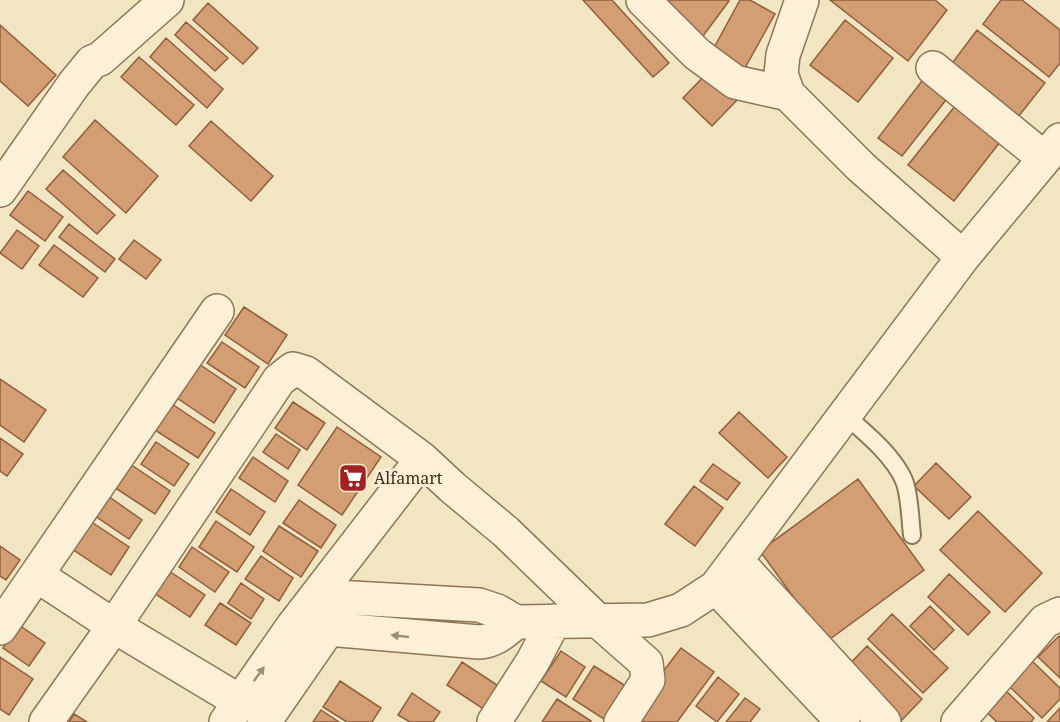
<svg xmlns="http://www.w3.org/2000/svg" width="1060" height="722" viewBox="0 0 1060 722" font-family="'Noto Serif',serif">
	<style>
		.building { fill: #d49e74; stroke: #905e3b; stroke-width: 1.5 }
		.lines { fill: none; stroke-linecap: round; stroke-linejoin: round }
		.service-casing { stroke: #8e7557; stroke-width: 20 }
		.minor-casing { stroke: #8e7557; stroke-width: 36 }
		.service { stroke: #fcf1d7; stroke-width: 16 }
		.minor { stroke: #fcf1d7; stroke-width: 33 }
		.oneway { fill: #9c8f7a }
		.labels { text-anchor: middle; stroke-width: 6; stroke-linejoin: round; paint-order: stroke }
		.poi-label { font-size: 16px; fill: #3d2d1d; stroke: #f9eed3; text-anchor: start }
	</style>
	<rect width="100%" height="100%" fill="#f2e5c2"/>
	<path class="building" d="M583 0H612L669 63 653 77Z
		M656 0H727L729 1 703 36Z
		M740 0H750L775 14 741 75 709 57Z
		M830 0H935L947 10 908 61Z
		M1001 0H1022L1060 30V63L1049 77 983 24Z
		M208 3 258 48 243 64 193 20Z
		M845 20 893 58 858 102 810 65Z
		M186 22 228 58 215 71 175 35Z
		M0 25 56 75 28 106 0 81Z
		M977 30 1045 83 1014 122 947 70Z
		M166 38 223 89 207 108 150 57Z
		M139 57 194 105 176 125 121 77Z
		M709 71 738 99 712 126 683 98Z
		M925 77 949 96 902 156 878 138Z
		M955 106 1000 142 954 201 908 165Z
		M95 120 158 176 126 213 63 157Z
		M211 121 273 176 251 201 189 146Z
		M63 170 115 215 97 234 46 189Z
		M28 191 63 217 45 241 10 215Z
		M69 224 115 259 105 272 59 237Z
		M17 230 39 246 22 269 0 253Z
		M134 240 161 260 146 279 119 259Z
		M54 245 98 278 83 297 39 265Z
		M244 307 287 335 268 364 225 335Z
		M222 342 259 367 245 388 207 363Z
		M199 364 236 389 214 423 177 398Z
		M0 379 46 410 24 442 0 425Z
		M169 402 215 433 198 458 152 428Z
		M293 402 325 423 307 450 275 428Z
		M739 412 787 457 768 478 719 433Z
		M337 427 381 457 342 515 298 485Z
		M276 434 300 450 288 469 263 452Z
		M0 438 23 454 7 476 0 471Z
		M156 442 189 464 174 486 141 464Z
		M253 457 288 481 275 502 239 478Z
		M936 463 971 497 949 519 914 486Z
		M130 464 170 491 155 514 114 487Z
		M713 464 740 483 727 500 700 481Z
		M858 479 924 570 826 642 760 551Z
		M694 486 723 508 695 546 665 524Z
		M231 489 265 512 250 535 216 512Z
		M108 496 142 520 129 539 95 516Z
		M299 500 336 525 321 548 283 523Z
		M978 511 1042 573 1005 612 940 550Z
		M90 521 129 547 111 575 72 549Z
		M216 521 254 547 237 572 199 547Z
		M279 526 318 551 301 577 263 551Z
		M0 546 20 560 6 580 0 576Z
		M192 547 229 572 215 592 179 567Z
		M261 556 293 578 279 601 245 579Z
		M169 571 205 595 190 617 154 593Z
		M949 574 990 612 968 635 928 597Z
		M241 583 264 599 251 619 228 603Z
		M220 603 251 623 236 645 205 625Z
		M930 606 954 630 934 650 910 626Z
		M892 614 948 668 923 693 868 639Z
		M19 625 45 643 29 666 3 648Z
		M1059 636 1060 637V678L1038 657Z
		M867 646 922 699 900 722H894L842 672Z
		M681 648 714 672 677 722H645L632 712Z
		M561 651 585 667 566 697 541 681Z
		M0 657 33 679 9 715 0 709Z
		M1030 659 1060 688V699L1042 718 1007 684Z
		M462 662 500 687 485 710 447 685Z
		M594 666 629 688 607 721 573 699Z
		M718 677 739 694 717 722 696 706Z
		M340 681 381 708 372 722H347L323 707Z
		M1000 685 1034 718 1031 722H997L980 706Z
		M412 693 440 712 433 722H410L398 715Z
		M745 698 760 709 750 722H726Z
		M557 699 591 721 590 722H542Z
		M1060 708V722H1047Z
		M321 710 339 722H313Z
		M74 714 87 722H69Z"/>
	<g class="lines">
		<g class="service-casing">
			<path id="service" d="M846 416C865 432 896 458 905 483 910 499 910 518 912 535"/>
		</g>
		<g class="minor-casing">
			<path id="minor" d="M643 0 697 54 735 82 788 94
				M802 0 783 55 781 74 788 94 861 167 963 257
				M933 68 1044 158
				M0 190 74 84 92 62 100 59 167 0
				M736 560 884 722
				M38 576 114 626 239 701
				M716 587 843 722
				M317 596 479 605 497 611 516 622 648 620 681 610 716 587 963 257 1060 140
				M293 626 479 642C495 641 504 632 516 622
				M0 628 217 311
				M46 722 114 626 279 380 293 369 306 373 422 459 452 487 506 532 596 619 646 663 648 680 621 722
				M226 722 293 626 422 459
				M264 722 338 615
				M494 722 533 661 554 621
				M958 722 1045 621 1060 614"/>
		</g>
		<use href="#service" class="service"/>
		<use href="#minor" class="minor"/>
	</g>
	<defs><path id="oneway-solid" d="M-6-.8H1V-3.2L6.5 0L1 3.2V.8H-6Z" transform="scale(1.5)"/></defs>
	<g class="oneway">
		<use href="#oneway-solid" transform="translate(400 636) rotate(-174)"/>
		<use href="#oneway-solid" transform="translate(259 674) rotate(-54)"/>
	</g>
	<defs>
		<g id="supermarket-square" transform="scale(1.5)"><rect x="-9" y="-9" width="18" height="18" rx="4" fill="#a32221" stroke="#f9eed3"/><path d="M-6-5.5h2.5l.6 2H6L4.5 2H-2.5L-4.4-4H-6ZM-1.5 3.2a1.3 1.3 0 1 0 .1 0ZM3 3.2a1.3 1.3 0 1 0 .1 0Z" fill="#fff"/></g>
	</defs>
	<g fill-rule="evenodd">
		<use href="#supermarket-square" x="353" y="478"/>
	</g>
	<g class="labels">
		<g class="poi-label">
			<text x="374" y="484">Alfamart</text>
		</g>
	</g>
</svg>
